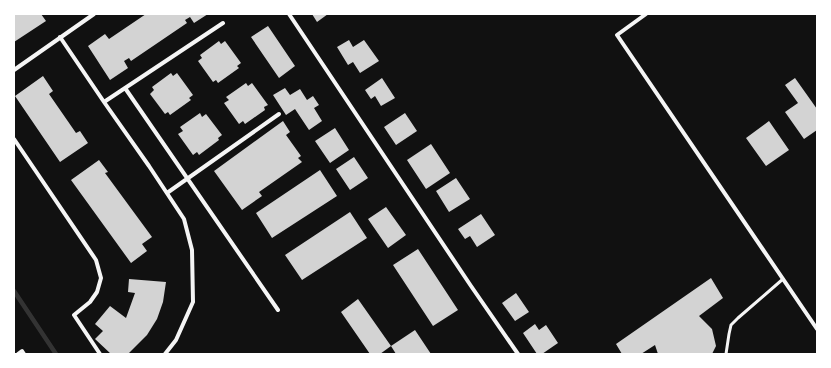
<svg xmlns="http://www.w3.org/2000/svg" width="831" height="368" viewBox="0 0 831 368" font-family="'Source Sans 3',sans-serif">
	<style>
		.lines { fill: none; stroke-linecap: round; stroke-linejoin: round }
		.stream { stroke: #333; stroke-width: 4.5 }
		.building { fill: #d3d3d3 }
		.service { stroke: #f5f5f5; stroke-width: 3 }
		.minor { stroke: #f5f5f5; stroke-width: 4 }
	</style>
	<rect width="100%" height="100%" fill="#111"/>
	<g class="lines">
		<path class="stream" d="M14 291 56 354"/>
	</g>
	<path class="building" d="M14 14H41L46 21 14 42Z
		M146 14H208L194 23 190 17 185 20 187 23 131 61 129 58 124 61 128 68 110 80 88 46 105 34 109 39Z
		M312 14H328L317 22Z
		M268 26 295 66 279 78 251 37Z
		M349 40 353 47 364 40 379 61 360 73 353 62 348 65 337 47Z
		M219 41 221 44 225 41 241 63 237 66 239 68 218 83 216 80 213 82 198 61 202 58 200 55Z
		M171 73 173 76 177 73 193 95 189 98 191 100 170 115 168 112 165 114 150 94 154 90 152 87Z
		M43 76 53 91 49 94 76 133 80 131 88 143 60 162 15 96Z
		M382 78 395 98 381 106 375 96 371 99 365 90Z
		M795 78 817 109V130L804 139 785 112 798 103 785 85Z
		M246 83 248 86 252 83 268 105 264 107 265 110 245 124 243 121 239 124 224 103 229 100 226 97Z
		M285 88 290 95 300 89 307 100 313 96 319 105 314 108 322 121 309 130 295 109 286 115 273 95Z
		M200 113 202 117 206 114 222 135 218 138 219 140 199 155 197 152 193 155 178 134 183 131 180 127Z
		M405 113 417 131 396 145 384 127Z
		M283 121 290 132 286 135 301 156 298 158 302 162 259 192 262 196 242 210 214 171Z
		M769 121 789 150 766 166 746 138Z
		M335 128 349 150 330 163 315 141Z
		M431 144 450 173 426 189 407 160Z
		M354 157 368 178 350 190 336 169Z
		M99 160 108 172 105 173 152 237 142 244 147 251 131 263 71 180Z
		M320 170 337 196 272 238 256 213Z
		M456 178 470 199 449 212 436 191Z
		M386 207 406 235 388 248 368 219Z
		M350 212 367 238 302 280 285 255Z
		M481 214 495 235 477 247 470 236 465 239 458 229Z
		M418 249 458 310 433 326 393 265Z
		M711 278 723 298 699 316 712 329 716 346 712 354H658L655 345 641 354H622L616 344Z
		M129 279 166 282 163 302 157 319 147 335 128 354H111L95 339 103 331 95 324 110 306 126 318 135 293 128 292Z
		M516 293 529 312 515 321 502 303Z
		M358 299 391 346 380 354H370L341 312Z
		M535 324 539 330 546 325 558 343 542 354H537L523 333Z
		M415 330 431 354H396L391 346Z"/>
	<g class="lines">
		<path class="service" d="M726 354 729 334 731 325 738 318 783 279"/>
		<path class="minor" d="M289 14 471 286 518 354
			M646 14 617 35 817 329
			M60 37 104 102 149 166 184 219 192 250 193 302 176 340 165 354
			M14 70 94 14
			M125 88 278 310
			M104 102 223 23
			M14 139 96 260 101 278 97 292 90 302 74 315 100 354
			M167 193 279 114
			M18 354 22 351 24 354"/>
	</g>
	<rect width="831" height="368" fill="none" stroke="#ffffff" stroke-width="30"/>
</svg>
